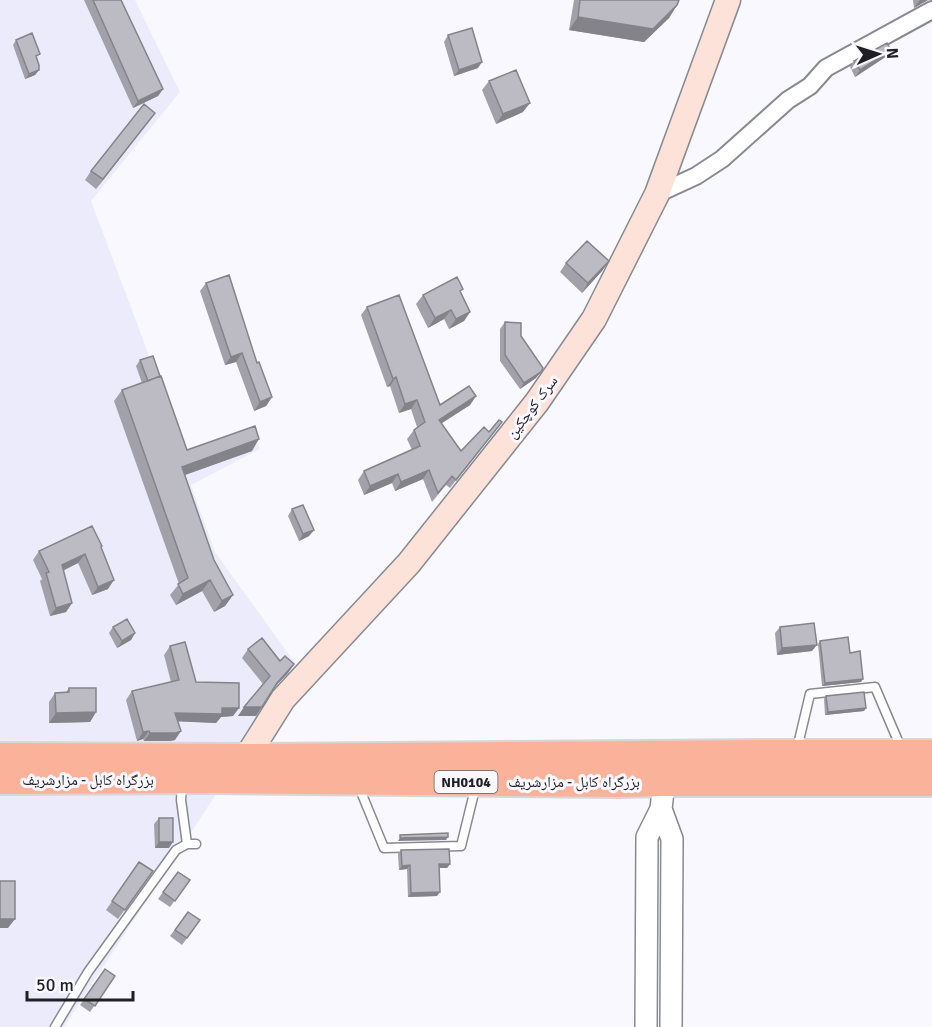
<svg xmlns="http://www.w3.org/2000/svg" width="932" height="1027" viewBox="0 0 932 1027" font-family="Signika,'Noto Naskh Arabic',sans-serif">
	<style>
		.built { fill: #ecebfb }
		.lines { fill: none; stroke-linecap: round; stroke-linejoin: round }
		.service-casing { stroke: #898991; stroke-width: 11 }
		.minor-casing { stroke: #898991; stroke-width: 20 }
		.tertiary-casing { stroke: #898991; stroke-width: 24 }
		.secondary-casing { stroke: #898991; stroke-width: 27 }
		.trunk-casing { stroke: #d7d7d7; stroke-width: 32 }
		.service { stroke: #fff; stroke-width: 8 }
		.minor { stroke: #fff; stroke-width: 16 }
		.tertiary { stroke: #fff; stroke-width: 21 }
		.secondary { stroke: #fde2d9; stroke-width: 24 }
		.trunk { stroke: #fab29a; stroke-width: 28 }
		.wall { fill: #a2a1a9 }
		.shaded-wall { fill: #848389 }
		.building { fill: #bcbbc4; stroke: #848389; stroke-width: 1.5 }
		.labels { text-anchor: middle; stroke-width: 6; stroke-linejoin: round; paint-order: stroke }
		.shield { fill: #f8f8fe; stroke: #616065; stroke-width: 1.5 }
		.shield-label { font-size: 14px; font-weight: bold; fill: #201f23 }
		.street-label { font-size: 15px; fill: #201f23; stroke: #f8f8fe }
	</style>
	<rect width="100%" height="100%" fill="#f8f8fe"/>
	<path class="built" d="M0 0H135L180 92 91 201 186 454 252 430 260 449 191 485 215 552 295 663 297 673 203 814 64 1027H0Z"/>
	<g class="lines">
		<g class="service-casing">
			<path id="service" d="M797 749 810 694 875 687 901 748
				M182 785 181 800 187 844
				M359 787 384 848 461 846 476 785
				M55 1027 88 972 176 850 187 844H196"/>
		</g>
		<g class="minor-casing">
			<path id="minor" d="M657 194 696 176 722 159 788 100 810 86 826 68 932 10"/>
		</g>
		<g class="tertiary-casing">
			<path id="tertiary" d="M661 809 672 839 671 1027
				M646 1027 647 837 661 809 664 782"/>
		</g>
		<g class="secondary-casing">
			<path id="secondary" d="M246 758 283 699 409 563 537 402 594 319 657 194 728 0"/>
		</g>
		<g class="trunk-casing">
			<path id="trunk" d="M0 757 246 758 763 754H932
				M0 780 215 779 619 783 664 782H932"/>
		</g>
		<use href="#service" class="service"/>
		<use href="#minor" class="minor"/>
		<use href="#tertiary" class="tertiary"/>
		<use href="#secondary" class="secondary"/>
		<use href="#trunk" class="trunk"/>
	</g>
	<path class="wall" d="M84 0H121L163 89 158 96 133 108Z
		M574 0H679L677 5 669 18 644 42 569 30Z
		M913 0H928L914 8Z
		M448 35 478 68 454 76 444 42Z
		M16 40 39 70 35 75 25 79 13 45Z
		M891 50 887 56 855 77 850 67 854 61Z
		M489 81 523 112 496 124 482 90Z
		M148 122 96 189 85 180 91 171Z
		M609 261 602 271 582 293 560 272 566 263Z
		M206 283 257 363 272 397 266 406 254 411 236 362 225 365 200 291Z
		M461 292 470 312 464 321 449 329 444 319 428 328 416 304 423 295Z
		M367 307 440 405 476 396 470 405 441 423 461 451 489 432 495 431 450 488 446 485 432 502 423 479 395 491 392 483 364 495 358 480 364 471 412 450 407 439 414 430 417 427 411 409 399 413 390 386 387 387 361 315Z
		M505 322 521 336 536 378 520 389 500 361V329Z
		M140 360 187 450 252 451 184 475 214 560 233 595 225 606 214 612 202 591 176 605 170 595 179 584 114 401 122 390 142 383 136 366Z
		M292 509 314 530 309 536 299 541 288 516Z
		M101 547 108 589 92 595 78 563 63 571 72 603 66 612 50 616 40 581 42 579 33 560 39 551Z
		M113 627 135 633 131 640 117 648 109 633Z
		M780 627 812 651 777 655 775 633Z
		M820 641 850 653 861 682 822 686 818 644Z
		M170 646 196 682 239 708 233 716 221 717 216 723 178 721 175 740 170 741H144L143 739 137 741 126 700 132 691 171 682 164 655Z
		M248 649 280 661 294 664 288 673 273 689 256 716H238L263 684 242 658Z
		M69 688 96 712 90 722 49 723V702L55 693 66 692Z
		M826 696 866 708 864 711 825 715 824 699Z
		M159 818 169 848H155L154 824Z
		M401 850 450 864 447 868H439L437 896 408 897 407 869 399 870 398 854Z
		M139 862 153 871 118 919 106 910Z
		M178 872 190 880 170 907 158 899Z
		M188 912 200 920 182 945 170 936Z
		M105 969 115 976 90 1012 80 1005Z"/>
	<path class="shaded-wall" d="M920 0H928L914 8Z
		M677 5 669 18 644 42 569 30 578 17Z
		M891 50 887 56 855 77 860 70Z
		M482 62 478 68 454 76 459 70Z
		M39 70 35 75 25 79 29 74Z
		M163 89 158 96 133 108 138 101Z
		M530 103 523 112 496 124 503 114Z
		M155 113 148 122 96 189 103 179Z
		M609 261 602 271 582 293 588 283Z
		M451 310 444 319 428 328 435 318Z
		M470 312 464 321 449 329 456 319Z
		M242 353 236 362 225 365 231 357Z
		M541 372 536 378 520 389 524 383Z
		M396 377 390 386 387 387 393 379Z
		M476 396 470 405 433 429 439 420Z
		M272 397 266 406 254 411 260 402Z
		M417 400 411 409 399 413 405 404Z
		M259 439 252 451 174 479 182 467Z
		M429 470 423 479 395 491 401 482Z
		M398 474 392 483 364 495 370 486Z
		M314 530 309 536 299 541 303 534Z
		M85 554 78 563 55 574 62 565Z
		M114 580 108 589 92 595 98 587Z
		M210 580 202 591 176 605 183 594Z
		M233 595 225 606 214 612 222 601Z
		M72 603 66 612 50 616 56 608Z
		M135 633 131 640 117 648 122 641Z
		M817 645 812 651 777 655 782 648Z
		M294 664 288 673 271 691 277 683Z
		M863 679 861 682 822 686 825 683Z
		M244 707H262L256 716H238Z
		M222 708H239L233 716 221 717 216 723 169 721 175 713Z
		M866 708 864 711 825 715 828 712Z
		M96 712 90 722 49 723 56 713Z
		M149 731 143 739 137 741 143 732Z
		M181 731 175 740 170 741H144L150 733Z
		M448 837 446 840 398 841 400 838Z
		M159 842H173L169 848H155Z
		M439 864H450L447 868H436Z
		M410 865 407 869 399 870 402 866Z
		M440 892 437 896 408 897 411 893Z
		M0 919H15L8 928H0Z"/>
	<path class="building" d="M93 0H121L163 89 138 101Z
		M580 0H679L677 5 653 29 578 17Z
		M472 28 482 62 459 70 448 35Z
		M32 33 40 54 36 56 39 65V70L29 74 16 40Z
		M887 43 891 50 860 70 854 61Z
		M516 70 530 103 503 114 489 81Z
		M144 104 155 113 103 179 91 171Z
		M587 241 609 261 588 283 566 263Z
		M229 275 257 363 259 362 272 397 260 402 242 353 231 357 206 283Z
		M457 277 463 289 460 291 470 312 456 319 451 310 435 318 423 295Z
		M399 295 440 405 469 386 476 396 439 420 461 451 484 427 489 432 499 420 502 422 456 480 452 476 438 493 429 470 401 482 398 474 370 486 364 471 420 446 414 430 425 422 417 400 405 404 396 377 393 379 367 307Z
		M505 322 521 323V336L543 368 541 372 524 383 505 355Z
		M153 356 160 376 148 381 140 360Z
		M161 376 187 450 255 426 259 439 182 467 214 560 233 595 222 601 210 580 183 594 178 584 188 578 122 390Z
		M303 505 314 530 303 534 292 509Z
		M92 526 102 546 101 547 114 580 98 587 85 554 62 565 72 603 56 608 46 573 49 572 39 551Z
		M127 619 135 633 122 641 113 627Z
		M814 623 817 645 782 648 780 627Z
		M848 637 850 653 860 651 863 679 825 683 820 641Z
		M262 638 280 661 285 656 294 664 277 683 262 707H244L270 676 248 649Z
		M185 642 196 682 239 683V708H222V714L175 713 181 731 176 733H150L149 731 143 732 132 691 179 680 170 646Z
		M69 688H96V712L56 713 55 693 69 692Z
		M864 692 866 708 828 712 826 696Z
		M159 818H173V842H159Z
		M448 833V837L400 838V835Z
		M449 849 450 864H439L440 892 411 893 410 865 402 866 401 850Z
		M139 862 153 871 125 910 112 901Z
		M178 872 190 880 175 901 163 892Z
		M0 881H15V919H0Z
		M188 912 200 920 187 938 175 930Z
		M105 969 115 976 95 1006 84 999Z"/>
	<g class="labels">
		<rect class="shield" x="434.5" y="771" width="63" height="22" rx="4.5"/>
		<g class="shield-label">
			<text x="466" y="787">NH0104</text>
		</g>
		<g class="street-label">
			<text transform="translate(532 407) rotate(-53)" y="5">سرک کوچکین</text>
			<text x="88" y="785">بزرگراه کابل - مزارشریف</text>
			<text x="574" y="787">بزرگراه کابل - مزارشریف</text>
		</g>
	</g>
	<g transform="translate(878 54) rotate(87)" stroke="#f8f8fe" stroke-width="4.5" paint-order="stroke">
	<path d="M0-4.5L10 22L0 15L-10 22Z" fill="#201f23"/>
	<text y="-9" font-size="16" font-weight="bold" text-anchor="middle" fill="#201f23">N</text>
	</g>
	<path d="M27 991v9h106v-9" fill="none" stroke="#201f23" stroke-width="3"/>
	<text x="36" y="991" font-size="18" fill="#201f23" stroke="#f8f8fe" stroke-width="4.5" paint-order="stroke">50 m</text>
</svg>
